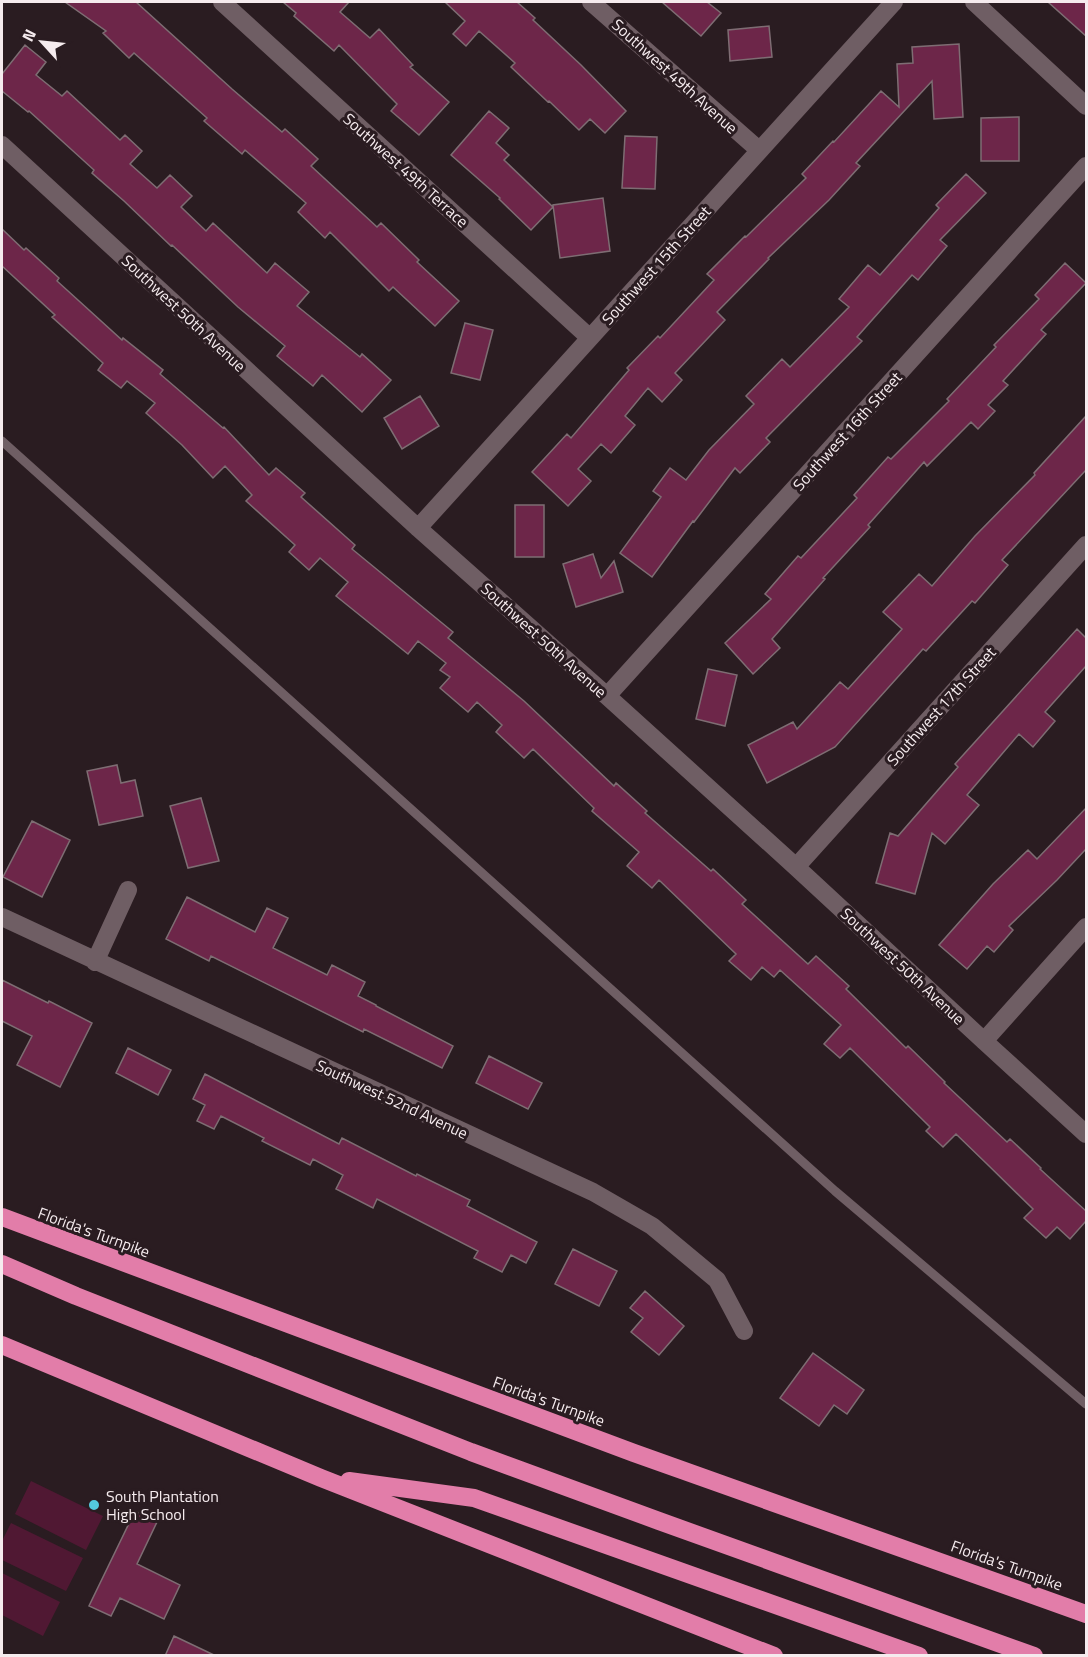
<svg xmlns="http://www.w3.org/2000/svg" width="1088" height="1657" viewBox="0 0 1088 1657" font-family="'Titillium Web',sans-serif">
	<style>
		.green { fill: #501833 }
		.building { fill: #6d2649; stroke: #7e6d73; stroke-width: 1.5 }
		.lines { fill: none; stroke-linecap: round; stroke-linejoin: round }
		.lane { stroke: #6f5e64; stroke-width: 9 }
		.street { stroke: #6f5e64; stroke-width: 18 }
		.highway { stroke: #e27da9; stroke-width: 18 }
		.poi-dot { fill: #54cade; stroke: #2a1c21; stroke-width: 2 }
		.labels { text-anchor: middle; stroke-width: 6; stroke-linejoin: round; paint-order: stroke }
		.street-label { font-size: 16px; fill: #f5ebee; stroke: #2a1c21 }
		.poi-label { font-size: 16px; fill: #f5ebee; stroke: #2a1c21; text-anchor: start }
	</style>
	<rect width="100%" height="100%" fill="#2a1c21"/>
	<path class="green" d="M31 1481 103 1516 86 1550 15 1514Z
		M11 1523 83 1558 66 1591 2 1560V1541Z
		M2 1573 60 1602 43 1636 2 1615Z"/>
	<path class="building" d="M65 2H136L232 89 282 132 285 129 318 159 311 166 377 227 381 223 419 260 417 262 459 301 435 326 393 287 389 291 330 232 325 238 298 212 306 203 245 150 242 154 204 121 207 118 134 53 129 58 103 33 106 31Z
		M283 2H349L340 12 370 38 379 29 413 65 410 67 449 102 419 135 391 111 397 104 339 45 334 51 294 16 296 13Z
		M445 2H517L535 18 533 20 581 65 626 111 605 133 590 119 579 130 549 101 548 102 511 67 515 63 479 31 466 46 453 34 465 21Z
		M662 2H707L721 13 701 36Z
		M1048 2H1086V36Z
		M769 26 772 57 730 61 728 30Z
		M959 44 963 117 934 119 932 81 856 163 860 166 829 200 768 258 769 259 717 312 725 320 675 373 682 380 662 402 648 388 625 416 635 425 611 453 601 444 578 469 591 481 568 506 532 472 567 434 571 438 629 370 627 368 658 336 660 338 714 280 707 274 745 236 746 237 806 178 802 174 833 141 834 142 881 91 899 107 897 64 913 63 912 47Z
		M25 45 46 62 36 75 62 96 67 91 120 140 125 135 142 151 130 164 157 188 170 175 192 196 181 207 206 231 213 223 267 273 275 263 309 292 297 306 360 357 362 354 391 380 362 412 322 375 313 386 277 356 285 346 238 307 172 245 171 246 124 201 92 173 94 170 29 111 28 112 2 91V74Z
		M489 111 509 128 496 143 509 155 504 160 553 207 531 230 499 199 500 198 451 155Z
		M1019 117V161H981V118Z
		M625 136 657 137 655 189 622 188Z
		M966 174 986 193 940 240 947 246 918 280 912 275 857 337 862 341 766 438 770 442 740 473 735 468 694 522 693 521 652 577 620 553 661 497 653 491 670 468 686 480 709 450 754 404 746 396 782 359 790 367 849 307 839 299 868 265 880 275 939 208 936 205Z
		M603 198 610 251 560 258 553 205Z
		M2 229 24 250 26 248 59 278 57 281 122 340 123 338 163 370 160 374 223 428 224 427 269 475 276 468 305 493 301 497 355 545 352 549 453 632 448 638 524 701 614 786 616 783 647 811 645 813 711 871 713 869 746 900 742 904 808 964 816 956 849 986 846 989 906 1048 908 1046 945 1082 944 1083 1007 1142 1010 1139 1041 1168 1040 1169 1086 1211V1221L1070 1239 1057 1227 1046 1238 1024 1218 1033 1209 987 1164 956 1134 943 1147 926 1131 930 1127 850 1048 840 1058 824 1044 841 1025 780 970 774 977 762 967 751 980 729 961 736 954 659 880 652 888 627 866 639 852 592 811 594 808 533 749 524 758 496 732 502 725 477 702 468 712 440 688 450 677 440 670 446 663 418 641 408 654 336 596 348 582 320 558 309 570 289 552 295 545 246 501 252 495 225 466 213 478 182 445 146 413 155 403 127 381 121 388 98 370 103 363 52 317 55 315 2 266Z
		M1065 263 1086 283 1041 330 1046 334 1003 381 1008 385 988 405 995 411 978 429 971 422 927 466 924 462 868 525 870 527 823 578 825 579 772 639 780 648 753 674 725 643 771 599 765 594 798 556 801 558 857 498 854 495 888 457 891 459 949 401 947 399 996 347 994 345 1039 299 1035 295Z
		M465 323 493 330 480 380 451 373Z
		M420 396 439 426 402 449 384 418Z
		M1086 416V470L1002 560 1008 565 975 603 972 601 926 651 923 649 835 747 767 783 748 745 793 722 797 729 840 682 848 689 902 629 883 612 919 574 932 586 975 536 1035 475 1034 473Z
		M515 505H544V557H515Z
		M593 554 601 578 614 561 623 592 576 607 563 564Z
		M1077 629 1086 638V666L1045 712 1055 721 1033 747 1019 734 967 795 979 805 945 844 932 833 915 894 876 883 890 833 898 836 958 767 955 764Z
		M708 669 737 675 725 726 696 719Z
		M117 765 121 783 135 780 143 816 99 825 87 771Z
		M201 798 219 861 188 868 170 806Z
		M1086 808V849L1057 880 1009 926 1013 930 994 952 987 946 967 969 939 945 993 884 1028 850 1037 859Z
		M32 821 70 840 42 897 3 877Z
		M187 897 255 932 267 908 288 918 273 948 327 975 332 965 365 982 358 996 376 1005V1006L453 1046 442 1068 364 1029 363 1032 211 956 209 961 166 939Z
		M2 980 48 1003 49 1001 92 1023 60 1087 17 1065 32 1036 2 1021Z
		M128 1048 171 1070 158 1095 116 1073Z
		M489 1056 542 1083 528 1109 476 1083Z
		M205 1074 339 1144 342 1138 416 1176 417 1174 470 1200 467 1206 537 1242 526 1263 511 1255 502 1272 474 1258 478 1251 377 1199 373 1208 336 1189 343 1175 313 1159 310 1165 262 1141 264 1138 221 1116 214 1129 197 1121 205 1105 193 1099Z
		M573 1249 617 1271 599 1306 555 1284Z
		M645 1291 684 1326 659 1355 631 1332 643 1318 630 1308Z
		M813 1353 864 1390 847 1414 834 1405 819 1426 780 1398Z
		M135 1511 157 1522 137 1564 180 1585 164 1619 120 1598 111 1616 89 1606Z
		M174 1636 216 1656H165Z"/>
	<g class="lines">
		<path class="lane" d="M2 441 835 1191 1086 1404"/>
		<path class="street" d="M222 2 590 338
			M591 2 759 150
			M974 2 1086 106
			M2 145 418 528 607 696 796 867 984 1041 1086 1134
			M418 528 894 2
			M607 696 1086 166
			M796 867 1086 545
			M2 917 593 1192 652 1226 717 1280 744 1331
			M95 962 128 890
			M984 1041 1086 927"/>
		<path class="highway" d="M2 1217 634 1453 1086 1614
			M2 1264 76 1296 471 1452 659 1521 1034 1656
			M2 1345 321 1478 774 1656
			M349 1481 474 1498 919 1656"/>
	</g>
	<circle class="poi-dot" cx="94" cy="1505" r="6"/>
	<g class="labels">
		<g class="street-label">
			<text transform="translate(675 76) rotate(42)" y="6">Southwest 49th Avenue</text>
			<text transform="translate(406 170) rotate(42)" y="6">Southwest 49th Terrace</text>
			<text transform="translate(656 265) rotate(-48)" y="6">Southwest 15th Street</text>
			<text transform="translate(184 313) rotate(43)" y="6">Southwest 50th Avenue</text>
			<text transform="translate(847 431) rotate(-48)" y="6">Southwest 16th Street</text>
			<text transform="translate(544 640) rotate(42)" y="6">Southwest 50th Avenue</text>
			<text transform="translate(941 706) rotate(-48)" y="6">Southwest 17th Street</text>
			<text transform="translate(903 966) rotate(43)" y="6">Southwest 50th Avenue</text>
			<text transform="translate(392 1099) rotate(25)" y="6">Southwest 52nd Avenue</text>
			<text transform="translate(94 1232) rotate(20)" y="6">Florida's Turnpike</text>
			<text transform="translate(549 1401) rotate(20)" y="6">Florida's Turnpike</text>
			<text transform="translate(1007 1565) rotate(20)" y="6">Florida's Turnpike</text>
		</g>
		<g class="poi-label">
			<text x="106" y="1502">South Plantation<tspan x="106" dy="18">High School</tspan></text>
		</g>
	</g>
	<rect width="1088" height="1657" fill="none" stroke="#f5ebee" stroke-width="6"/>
	<g transform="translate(42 42) rotate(297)" stroke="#2a1c21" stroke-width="4.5" paint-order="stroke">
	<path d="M0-4.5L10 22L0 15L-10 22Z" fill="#f5ebee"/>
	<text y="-9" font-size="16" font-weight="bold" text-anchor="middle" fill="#f5ebee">N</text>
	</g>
</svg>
